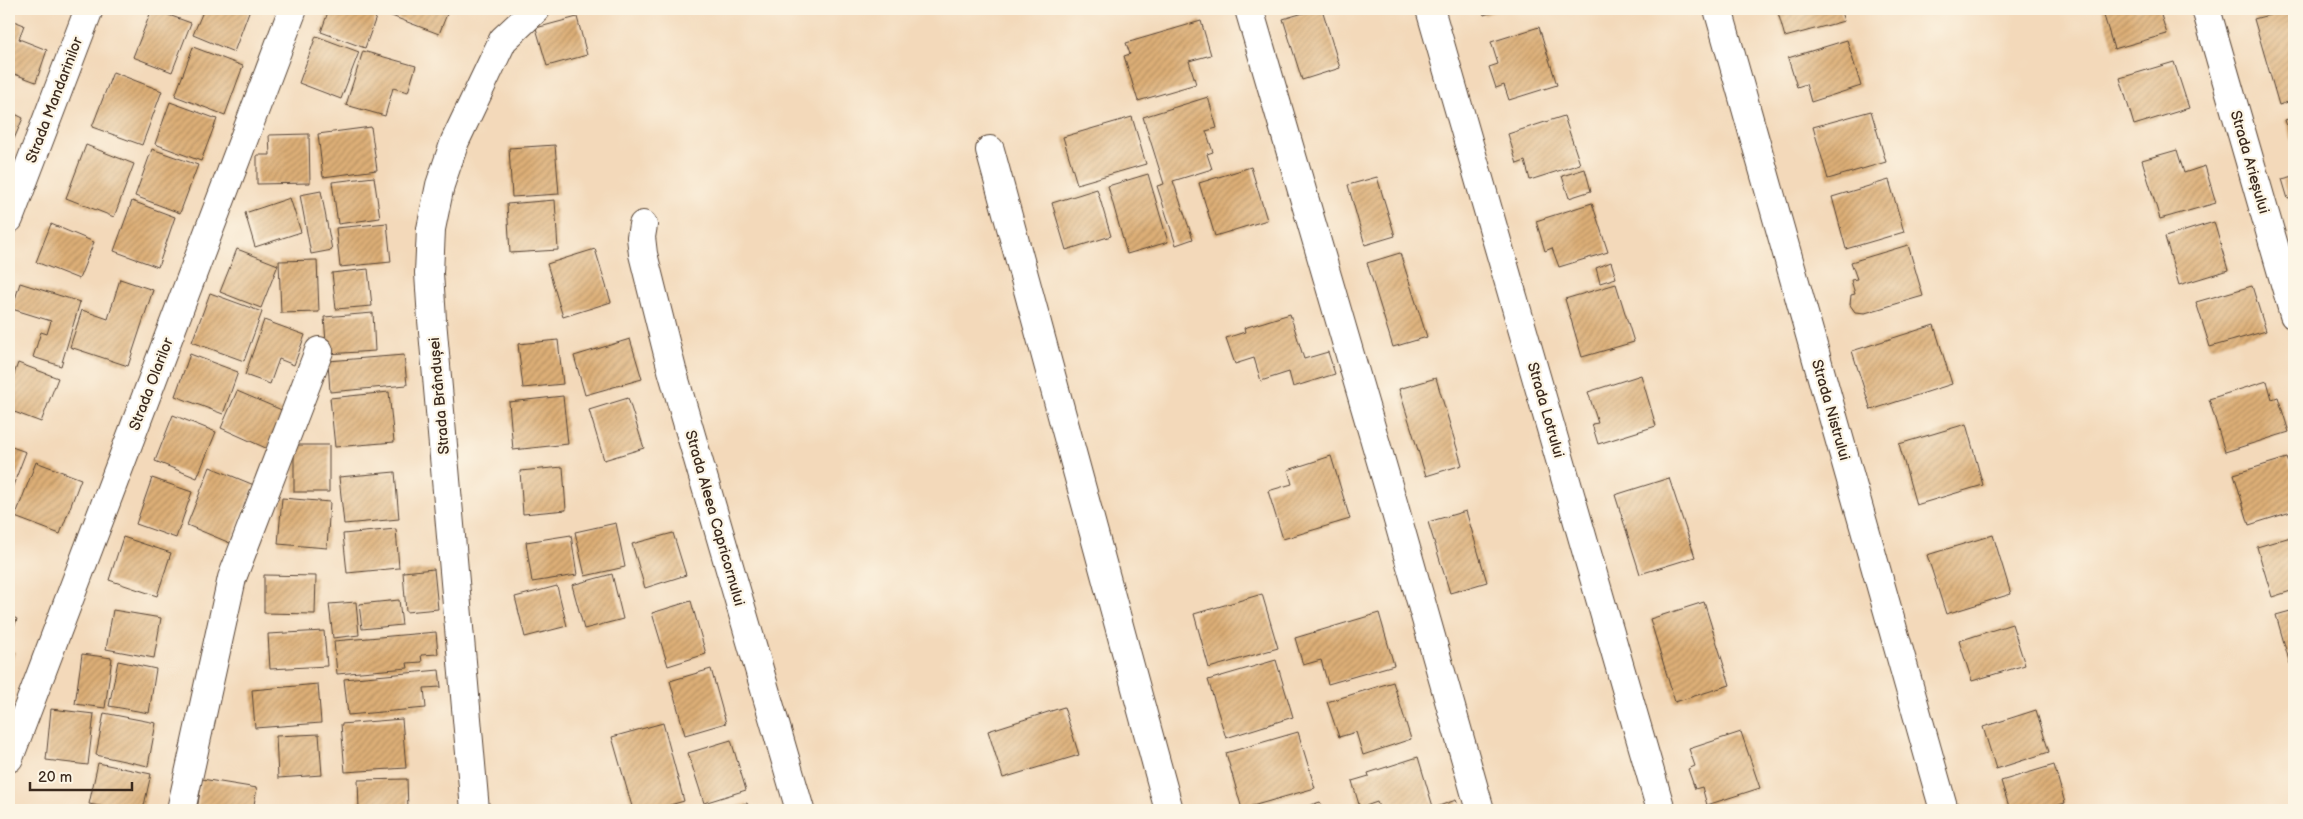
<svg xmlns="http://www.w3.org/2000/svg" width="2303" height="819" viewBox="0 0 2303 819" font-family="'Balsamiq Sans',sans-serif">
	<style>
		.building { fill: url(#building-hatch) }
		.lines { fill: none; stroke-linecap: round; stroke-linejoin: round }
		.minor-casing { stroke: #574435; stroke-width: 30 }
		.minor { stroke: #fff; stroke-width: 28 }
		.labels { text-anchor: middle; stroke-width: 4.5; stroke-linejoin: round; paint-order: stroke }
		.street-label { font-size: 15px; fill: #3b2a1e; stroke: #fcf5e5 }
	</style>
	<defs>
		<pattern id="building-hatch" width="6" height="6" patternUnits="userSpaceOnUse" patternTransform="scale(1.25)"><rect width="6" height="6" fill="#ddaf77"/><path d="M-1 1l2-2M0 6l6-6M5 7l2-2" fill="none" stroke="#b48f61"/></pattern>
	</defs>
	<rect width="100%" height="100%" fill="#fcf5e5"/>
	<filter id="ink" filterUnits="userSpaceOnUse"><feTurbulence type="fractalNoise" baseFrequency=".02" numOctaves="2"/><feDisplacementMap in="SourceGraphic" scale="10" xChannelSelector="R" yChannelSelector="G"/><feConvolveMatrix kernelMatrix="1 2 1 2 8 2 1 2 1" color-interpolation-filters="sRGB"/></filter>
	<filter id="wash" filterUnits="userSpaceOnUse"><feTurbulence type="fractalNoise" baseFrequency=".0096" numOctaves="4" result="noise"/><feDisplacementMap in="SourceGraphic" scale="20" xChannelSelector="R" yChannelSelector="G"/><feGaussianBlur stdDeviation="1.12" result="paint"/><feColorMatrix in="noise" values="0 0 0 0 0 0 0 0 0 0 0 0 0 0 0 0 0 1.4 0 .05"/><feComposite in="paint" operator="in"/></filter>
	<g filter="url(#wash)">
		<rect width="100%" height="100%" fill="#f3d9ba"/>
		<g id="blocks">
			<path class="building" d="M152 9 191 23 172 72 133 57Z
				M204 9H250L234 52 193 35Z
				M329 9H379L365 48 321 32Z
				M382 9H449L439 34 381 12Z
				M1317 9H1322L1340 68 1302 80 1283 19Z
				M1482 9H1502L1484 15Z
				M1777 9H1840L1844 21 1785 37Z
				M2102 9H2159L2167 34 2114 49Z
				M2291 9H2294V100L2279 105 2254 19Z
				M577 17 587 55 547 66 536 28Z
				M9 19 24 25 19 39 47 50 36 82 9 72Z
				M1201 21 1211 55 1189 61 1196 84 1138 101 1124 56 1130 54 1126 43Z
				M1539 27 1557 85 1509 100 1504 85 1496 88 1489 67 1498 64 1491 42Z
				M316 36 359 52 341 99 299 83Z
				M1847 40 1861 86 1811 102 1806 84 1797 87 1788 58Z
				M193 47 243 66 225 115 175 96Z
				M363 51 416 66 408 92 393 88 385 116 346 105Z
				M2174 62 2189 108 2134 125 2120 78Z
				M113 72 162 91 142 145 92 127Z
				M1208 97 1217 128 1206 131 1213 152 1207 154 1212 169 1173 181 1193 239 1176 245 1157 186 1164 184 1143 117Z
				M170 102 217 119 201 161 155 144Z
				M9 111 23 118 14 139 9 137Z
				M1871 111 1886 162 1828 179 1813 127Z
				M1564 116 1580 164 1530 180 1525 161 1517 164 1508 134Z
				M1132 117 1146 164 1077 184 1063 137Z
				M2294 117V148L2285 120Z
				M371 127 377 170 323 177 318 134Z
				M309 134 310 183 257 184V155H270L269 135Z
				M86 145 134 164 114 217 66 198Z
				M555 145 559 194 512 197 509 148Z
				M152 149 198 165 180 213 135 196Z
				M2177 150 2184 173 2205 166 2216 203 2160 219 2142 160Z
				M1251 167 1267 220 1215 236 1199 183Z
				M1585 169 1591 191 1569 198 1562 176Z
				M1148 174 1168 242 1127 254 1108 186Z
				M2294 176V197L2288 199 2282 179Z
				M374 177 380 218 338 224 332 182Z
				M1377 177 1395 236 1365 245 1348 185Z
				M1889 180 1904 232 1846 249 1832 197Z
				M1097 189 1111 236 1066 250 1052 203Z
				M321 191 332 250 311 254 300 195Z
				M290 198 301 232 255 247 245 213Z
				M555 200 558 250 510 253 507 204Z
				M132 201 175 217 158 267 114 251Z
				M1592 203 1608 252 1559 267 1552 248 1545 251 1536 221Z
				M2214 222 2228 270 2179 285 2165 237Z
				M387 223 391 262 340 267 336 228Z
				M51 224 94 242 79 279 36 262Z
				M1908 245 1923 296 1865 313 1855 312 1850 305 1851 295 1855 294 1851 280 1857 279 1851 262Z
				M237 249 278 265 261 308 220 292Z
				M595 249 611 302 563 317 547 264Z
				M1400 253 1427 337 1393 347 1367 263Z
				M317 260 319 312 281 313 279 261Z
				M1611 262 1616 278 1600 283 1596 268Z
				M368 269 372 306 336 309 332 273Z
				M120 279 153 290 128 366 70 347 82 310 108 319Z
				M20 283 80 302 61 366 33 357 41 332 47 334 51 321 12 309Z
				M1616 284 1634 342 1582 357 1565 299Z
				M2252 286 2266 331 2210 347 2196 302Z
				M210 293 262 312 244 361 192 342Z
				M373 313 375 351 327 354 324 317Z
				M1290 314 1304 359 1328 352 1335 374 1293 387 1289 372 1261 381 1254 358 1235 364 1226 338 1245 332 1244 328Z
				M264 320 305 335 294 365 279 359 270 384 245 375Z
				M1934 325 1952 384 1871 410 1852 351Z
				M630 339 642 379 585 395 574 356Z
				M558 340 563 384 523 388 518 344Z
				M190 354 238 372 223 414 175 396Z
				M404 355 407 385 330 392 328 361Z
				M18 363 58 378 41 422 9 410V388Z
				M1641 375 1656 426 1598 444 1592 424 1598 423 1588 392Z
				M1436 378 1462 465 1426 476 1399 389Z
				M2267 381 2272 399 2278 397 2289 432 2225 452 2209 399Z
				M237 391 284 411 268 449 221 428Z
				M389 392 394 442 335 447 330 398Z
				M563 396 568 444 513 450 509 402Z
				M628 398 644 448 604 460 589 410Z
				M173 415 216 432 197 478 155 461Z
				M1966 424 1983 485 1916 505 1899 444Z
				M294 445H329V492H294Z
				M9 446 26 452 9 496Z
				M1331 456 1350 519 1283 539 1268 491 1292 484 1288 470Z
				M2287 458 2292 471H2294V511L2249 525 2234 474Z
				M36 462 81 479 60 534 15 517Z
				M210 467 254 485 230 543 187 525Z
				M563 467 566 510 523 514 520 471Z
				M395 472 399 519 344 524 339 477Z
				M152 478 192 492 176 538 136 524Z
				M1669 478 1695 557 1640 574 1615 495Z
				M282 498 330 502 327 548 278 544Z
				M1466 511 1487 582 1450 593 1428 522Z
				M616 523 625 567 585 576 575 532Z
				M396 529 399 568 347 573 343 534Z
				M673 533 686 575 645 588 632 544Z
				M571 535 577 575 532 582 526 542Z
				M1993 535 2011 594 1946 614 1927 555Z
				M2294 536V590L2272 597 2257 547Z
				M123 537 171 553 157 596 109 580Z
				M434 569 438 609 406 612 403 572Z
				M612 574 623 619 584 629 572 585Z
				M264 575 316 576 315 614 264 613Z
				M557 586 567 626 525 637 515 597Z
				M1262 594 1278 648 1209 668 1194 614Z
				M399 600 402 625 362 629 359 604Z
				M691 601 706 654 668 666 652 613Z
				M356 602 359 635 333 638 329 604Z
				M1704 602 1730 685 1675 702 1650 619Z
				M113 610 161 618 154 658 106 649Z
				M2294 610V662L2290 664 2276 615Z
				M1379 613 1394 665 1328 684 1321 660 1303 665 1295 638Z
				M9 615 17 619 9 640Z
				M2012 624 2025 665 1972 681 1959 641Z
				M324 631 327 666 270 669 268 634Z
				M436 632 438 654 421 655 422 662 407 663 408 668 337 674 334 641Z
				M9 650 15 652 9 671Z
				M82 654 112 658 105 708 75 704Z
				M1276 660 1293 717 1226 738 1208 680Z
				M118 661 156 669 149 713 109 706Z
				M711 669 726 723 685 735 670 681Z
				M439 670 441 687 424 688 426 708 348 715 344 679Z
				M1393 682 1411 739 1363 755 1356 732 1339 737 1327 702Z
				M318 684 321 723 255 728 252 690Z
				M1064 707 1079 755 1003 778 988 731Z
				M51 709 94 714 88 765 46 760Z
				M2036 710 2049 752 1996 769 1983 727Z
				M104 713 156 723 148 766 96 755Z
				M402 719 406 768 345 772 341 724Z
				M663 723 684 801 653 810H633L612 737Z
				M1298 732 1315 788 1242 809 1226 753Z
				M1741 732 1760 788 1707 805 1702 787 1695 789 1688 769 1695 766 1689 749Z
				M319 734 322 775 278 778 276 736Z
				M731 740 746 790 704 803 688 753Z
				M1418 757 1434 810H1380L1377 802 1360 808 1352 781 1369 776 1368 773Z
				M98 763 151 774 143 810H120L89 804Z
				M2054 765 2065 803 2043 810H2010L2001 781Z
				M202 779 257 788 253 810H197Z
				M407 779 408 810H359L358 780Z
				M1456 800 1460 810H1437L1436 807Z
				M1320 802 1323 810H1295Z
				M747 803 750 810H724Z
				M268 807 292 809V810H268Z"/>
		</g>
	</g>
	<g filter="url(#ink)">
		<use href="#blocks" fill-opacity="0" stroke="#574435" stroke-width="1"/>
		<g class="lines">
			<g class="minor-casing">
				<path id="minor" d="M1249 9 1392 499 1480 810
					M1430 9 1661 810
					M1718 9 1944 810
					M2206 9 2294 315
					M990 150 1169 810
					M9 219 89 9
					M643 225 641 237 643 254 672 370 800 810
					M9 758 293 9
					M181 810 232 578 319 351
					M475 810 432 320 429 273 431 229 440 185 455 141 503 40 536 9"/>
			</g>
			<use href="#minor" class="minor"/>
		</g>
	</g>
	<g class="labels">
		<g class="street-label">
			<text transform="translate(54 100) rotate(-69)" y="5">Strada Mandarinilor</text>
			<text transform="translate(2250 162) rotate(74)" y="5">Strada Arieșului</text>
			<text transform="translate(151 384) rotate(-69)" y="5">Strada Olarilor</text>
			<text transform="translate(439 396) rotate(-95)" y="5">Strada Brândușei</text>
			<text transform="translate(1546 410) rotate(74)" y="5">Strada Lotrului</text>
			<text transform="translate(1831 410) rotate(74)" y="5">Strada Nistrului</text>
			<text transform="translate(715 518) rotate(74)" y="5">Strada Aleea Capricornului</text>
		</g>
	</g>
	<rect width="2303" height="819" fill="none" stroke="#fcf5e5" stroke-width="30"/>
	<path d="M30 782v8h102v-8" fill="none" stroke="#3b2a1e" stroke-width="2.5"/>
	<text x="38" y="782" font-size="15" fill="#3b2a1e" stroke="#fcf5e5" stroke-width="4" paint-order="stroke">20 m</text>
</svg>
